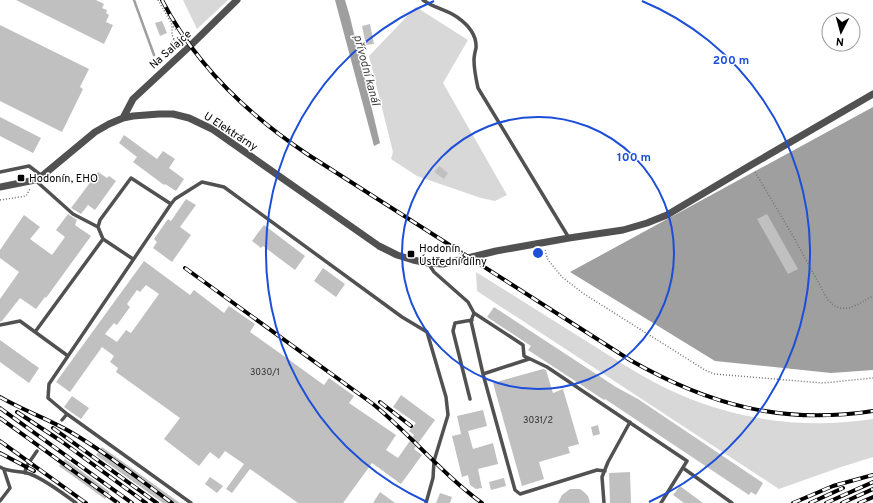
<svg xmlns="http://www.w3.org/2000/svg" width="873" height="503" viewBox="0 0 873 503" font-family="Overpass,sans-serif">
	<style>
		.green { fill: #d8d8d8 }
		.water { fill: #9f9f9f }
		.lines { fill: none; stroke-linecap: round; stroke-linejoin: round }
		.stream { stroke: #9f9f9f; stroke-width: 2.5 }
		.building { fill: #c0c0c0; fill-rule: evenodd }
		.path { stroke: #737373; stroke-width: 1.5; stroke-dasharray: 1 2; stroke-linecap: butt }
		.lane { stroke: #515151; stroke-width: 3.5 }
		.street { stroke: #515151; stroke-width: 7 }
		.rail-casing { stroke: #000; stroke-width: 4 }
		.rail { stroke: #fff; stroke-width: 2.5; stroke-dasharray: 8; stroke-linecap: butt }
		.ring { fill: none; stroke: #1d4ed8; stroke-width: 2 }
		.poi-dot { fill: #000; stroke: #fff; stroke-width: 1.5 }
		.labels { text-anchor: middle; stroke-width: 3; stroke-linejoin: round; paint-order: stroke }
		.number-label { font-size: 9px; fill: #303030 }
		.street-label { font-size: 11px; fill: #000; stroke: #fff }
		.poi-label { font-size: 11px; fill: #000; stroke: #fff; text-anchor: start }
		.water-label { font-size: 12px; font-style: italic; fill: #404040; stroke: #fff }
		.centre { fill: #1d4ed8; stroke: #fff; stroke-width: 2 }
		.ring-label { font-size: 12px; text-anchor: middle; font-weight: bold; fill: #1d4ed8; stroke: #fff; stroke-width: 3; stroke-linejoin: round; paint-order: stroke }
	</style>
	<rect width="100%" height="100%" fill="#fff"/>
	<path class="green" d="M183 0H228L197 29Z
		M416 7 468 40 443 83 507 195 495 201 481 198 417 176 391 159 393 152 369 56Z
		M476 272 626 366C644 377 662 387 681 395 741 421 808 429 873 419V457L838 468 779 489 477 291Z"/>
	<path class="water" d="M335 0H345L350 17 380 143 374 146Z
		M873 107V370L831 373 715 361 570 272Z"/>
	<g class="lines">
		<path class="stream" d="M134 0 154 55"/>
	</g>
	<path class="building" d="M16 0H96L104 4 102 8 107 10 106 13 109 15 106 22 113 25 104 44Z
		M162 21 167 33 160 36 155 23Z
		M370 24 374 44 366 45 362 26Z
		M0 25 89 69 80 87 83 89 62 132 0 101Z
		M0 117 41 138 33 153 0 136Z
		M124 135 157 159 163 151 175 159 169 168 184 179 176 191 165 184 164 185 133 162 137 157 119 143Z
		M439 166 448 173 444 179 434 172Z
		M98 172 107 178 109 176 116 181 95 210 88 205 81 214 71 208Z
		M186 199 196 205 180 227 191 235 172 262 153 248 157 242 154 239 168 219 171 221Z
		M68 214 77 220 75 225 91 236 46 298 45 297 36 309 20 298 2 321 0 322V299L19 272 0 258V250L24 215 40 227 30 239 52 255 65 237 56 230Z
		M767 214 798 269 788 274 757 219Z
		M264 225 305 256 295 270 263 246 261 248 252 241Z
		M144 261 190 295 194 290 224 313 229 306 255 324 250 332 281 354 324 385 329 378 354 396 349 403 396 435 386 450 398 458 414 435 409 431 416 423 393 407 401 395 435 420 414 449 422 455 401 484 372 463 343 503H298L250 469 232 493 226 489 244 464 225 451 219 459 210 452 199 466 164 439 180 418 116 372 118 368 110 362 114 356 102 347 70 392 56 382ZM146 285 159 294 131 333 126 330 117 342 105 334 114 323 117 325 130 307 127 304 137 290 140 292Z
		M323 268 345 284 336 297 314 281Z
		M494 307 616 387 638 399 763 483 756 495 751 492 749 495 605 399 604 400 528 350 531 346 487 317Z
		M0 340 39 368 29 383 0 362Z
		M543 369 546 370 553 393 563 389 579 444 568 447 570 453 539 462 544 479 522 486 493 383Z
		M72 396 89 408 81 419 64 407Z
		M483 410 487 426 468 431 473 449 493 443 498 464 478 469 482 488 476 489 470 485 468 475 462 477 452 436 461 434 457 416Z
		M598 425 600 434 593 436 591 427Z
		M102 447 180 503H163L96 455Z
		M65 459 110 492 105 499 59 466Z
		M630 472 631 503H610L609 473Z
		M210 477 223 486 217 493 205 484Z
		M504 478 506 486 491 490 489 482Z
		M680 486 703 503H684L673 495Z
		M570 489H580L584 492 588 496 590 503H558L562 495Z
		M380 492 395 503H373Z
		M440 493 452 497 450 503H436Z"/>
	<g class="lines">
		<path class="path" d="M158 0 173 26
			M174 39 172 35V26H173L176 30
			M169 54 170 45 174 39 179 46
			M755 172 793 236 828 300C843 317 857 304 873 296
			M0 200 26 196 30 189
			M545 250 548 260 562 277 584 294 705 370 714 374 823 383 873 378"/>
		<path class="lane" d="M423 0C434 8 447 10 457 17 467 24 477 34 476 48 475 52 474 56 474 60 474 70 476 79 478 88L569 238
			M0 172 29 166 42 176
			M35 180 73 214 98 227
			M103 239 98 227 100 220 131 178 171 204
			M428 263 434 272 468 302 474 313 523 345 524 356 547 367 687 461 661 503
			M474 313 471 321 483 374
			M0 325 20 321 68 356
			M35 332 103 239 133 259
			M529 359 483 374 515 490 520 494 597 470 605 471
			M470 399 453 331 455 323 472 320
			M67 414 48 398 49 384 171 204 175 199 202 182 224 187 402 317 427 332 446 397 448 415 434 461 433 478 426 503
			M62 420 67 414 191 503
			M0 467C9 473 21 470 30 474 44 479 64 494 76 503
			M683 468 732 503
			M25 473 26 467 37 451
			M0 501 10 488 4 470
			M604 503 602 477 608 462 630 422"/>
		<path class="street" d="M123 118 133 99 190 46 237 0
			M0 187 35 180 42 176 95 132 109 124 123 118 133 116 159 114H173L189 118 212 129 379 246 397 255 413 260 428 263 443 264 496 251 569 238 623 230 647 223 667 215 751 165 873 94"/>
		<g class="rail-casing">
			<path id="rail" d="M162 0C195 64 247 114 307 154L630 360C709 405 782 425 873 411
				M185 268 373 404C411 435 442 474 482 503
				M0 397C24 411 51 420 74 434 108 454 140 480 172 503
				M380 402 411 426
				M0 408 132 503
				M17 412 61 441 146 503
				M0 418 118 503
				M53 428 157 503
				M0 441 86 503
				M0 453 34 471
				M793 503 833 486 873 475
				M810 503 843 488
				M826 503 873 482
				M842 503 873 489
				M859 503 873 497"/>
		</g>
		<use href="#rail" class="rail"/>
	</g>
	<g class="ring">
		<circle cx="538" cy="253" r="136"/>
		<path d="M427 502A273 273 0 0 1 434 1M642 1A273 273 0 0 1 649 502"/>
	</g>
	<g class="poi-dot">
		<rect x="17" y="174" width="8" height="8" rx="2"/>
		<rect x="407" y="250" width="8" height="8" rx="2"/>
	</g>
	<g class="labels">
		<g class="number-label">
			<text x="265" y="375">3030/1</text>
			<text x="538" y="423">3031/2</text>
		</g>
		<g class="street-label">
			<text transform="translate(170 49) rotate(-42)" y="4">Na Salajce</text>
			<text transform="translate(231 131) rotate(33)" y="4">U Elektrárny</text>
		</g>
		<g class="poi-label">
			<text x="29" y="182">Hodonín, EHO</text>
			<text x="419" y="252">Hodonín,<tspan x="419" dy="13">Ústřední dílny</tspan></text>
		</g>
		<g class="water-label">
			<text transform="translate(367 70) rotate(75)" y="4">přívodní kanál</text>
		</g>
	</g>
	<circle cx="538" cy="253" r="6" class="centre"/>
	<g class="ring-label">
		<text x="731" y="64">200 m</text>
		<text x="634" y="161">100 m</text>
	</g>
	<g transform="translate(841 32) rotate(186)"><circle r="19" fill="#ffffff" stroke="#999999"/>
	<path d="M0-3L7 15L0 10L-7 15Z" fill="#000000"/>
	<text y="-6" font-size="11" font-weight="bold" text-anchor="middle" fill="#000000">N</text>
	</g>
</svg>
